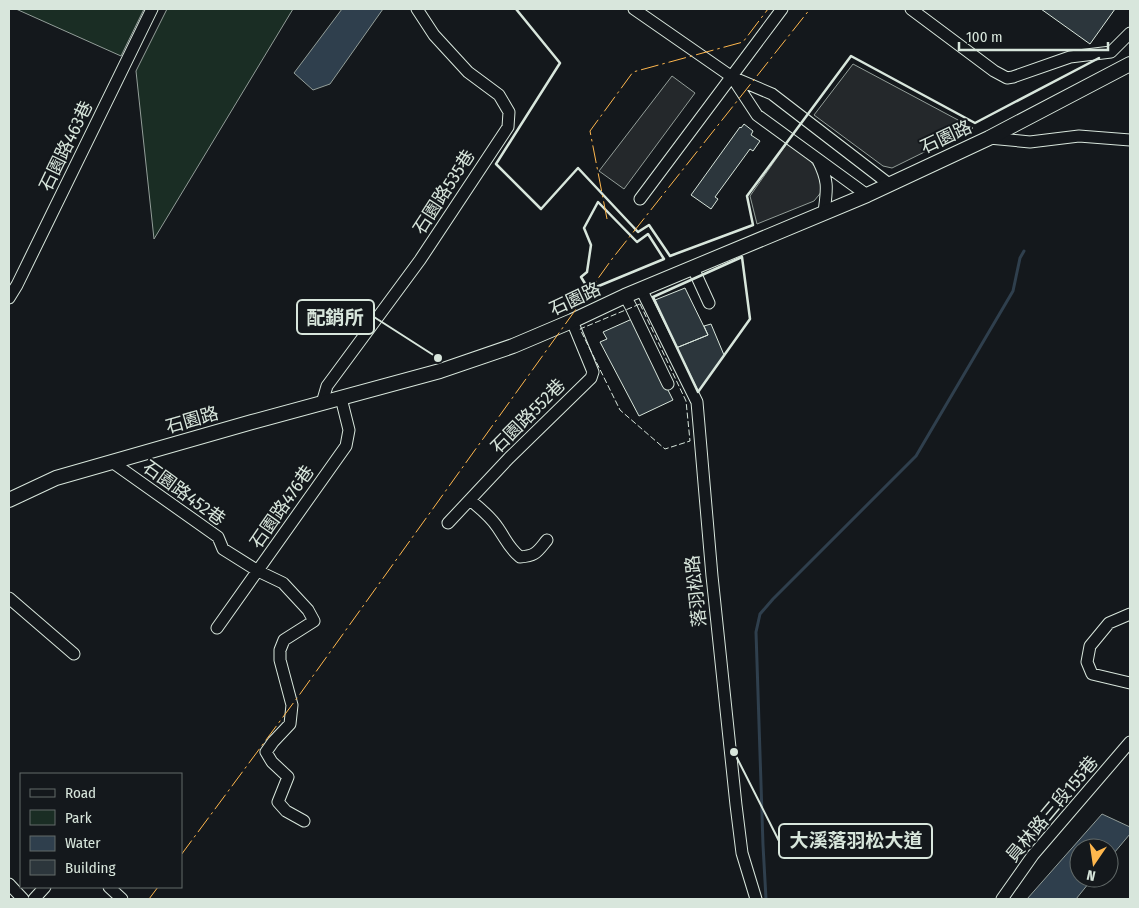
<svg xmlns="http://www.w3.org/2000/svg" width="1139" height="908" viewBox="0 0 1139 908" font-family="'Fira Sans Condensed','Noto Sans TC',sans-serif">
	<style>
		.green { fill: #1a2d24; stroke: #939e99 }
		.parking { fill: #24282b; stroke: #939e99 }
		.water { fill: #2f3f4d; stroke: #939e99 }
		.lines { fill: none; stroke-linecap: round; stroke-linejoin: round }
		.stream { stroke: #2f3f4d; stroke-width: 3 }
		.building { fill: #2c363c; stroke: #d8e6dc }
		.minor-casing { stroke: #d8e6dc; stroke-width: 13 }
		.major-casing { stroke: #d8e6dc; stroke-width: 16 }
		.minor { stroke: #14181c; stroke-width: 11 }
		.major { stroke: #14181c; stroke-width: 14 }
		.fence { stroke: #d8e6dc; stroke-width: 1; stroke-dasharray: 6 2.5; stroke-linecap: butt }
		.wall { stroke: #d8e6dc; stroke-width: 2.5 }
		.power { stroke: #ffb74d; stroke-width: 1; stroke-dasharray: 18 4 2.5 4; stroke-linecap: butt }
		.labels { text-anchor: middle; stroke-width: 4; stroke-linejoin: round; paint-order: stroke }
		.street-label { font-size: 18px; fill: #d8e6dc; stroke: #14181c }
		.leader { fill: none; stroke: #d8e6dc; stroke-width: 2 }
		.callout-dot { fill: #d8e6dc; stroke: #14181c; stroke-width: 2 }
		.callout { fill: #14181c; stroke: #d8e6dc; stroke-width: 2 }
		.callout-label { font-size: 19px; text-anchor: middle; font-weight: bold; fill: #d8e6dc }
	</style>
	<rect width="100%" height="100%" fill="#14181c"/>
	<path class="green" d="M16 9H144L121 56Z
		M167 9H293L154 239 136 71Z"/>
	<path class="parking" d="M853 64 973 128 892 168 883 166 814 115Z
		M672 76 695 93 624 189 599 171Z
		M788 142 808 158 815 167 821 176 823 190 814 201 757 224 750 196Z"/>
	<path class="water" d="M342 9H383L330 84 313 90 294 73Z
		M1102 814 1130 827V834L1109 859V848H1079V878H1093L1076 899H1027Z"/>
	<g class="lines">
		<path class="stream" d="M766 899 763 845 756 632 760 614 773 599 916 456 1013 291 1020 258 1024 251"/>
	</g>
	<path class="building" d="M1041 9H1115L1090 44Z
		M744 124 753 131 751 135 760 141 753 151 750 149 715 197 718 199 711 209 691 195 740 127 741 128Z
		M685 288 708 335 676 348 655 300Z
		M632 319 673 400 639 416 600 342 607 339 603 332Z
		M711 324 724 355 698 392 676 348 708 335 704 326Z"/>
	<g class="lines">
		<g class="minor-casing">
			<path id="minor" d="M634 9 732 77 772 94 889 184
				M911 9 994 71 1007 78 1013 77 1070 57 1111 52 1130 33
				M732 77 757 115 867 195
				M989 138 1030 142 1079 136 1130 140
				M818 160C829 182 827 189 824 212
				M640 199 782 9
				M693 268 709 303
				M641 289 697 402 712 576 736 805 742 853 756 899
				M625 296 631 307 668 384
				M9 298 17 285 152 9
				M322 403 327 386 420 260 508 127 509 112 499 95 468 72 434 35 417 9
				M112 462 218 537 223 549 258 571 283 583 308 610 314 621 284 640 280 650V660L292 705 290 724 273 742 266 752 272 762 288 777 278 802 286 811 304 821
				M470 500C480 508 491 517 498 528 507 541 508 547 520 557 536 556 537 552 547 540
				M448 523 509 458 591 378 593 372 572 321
				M9 598 74 654
				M1130 614 1109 623 1090 646 1087 662 1092 674 1130 683
				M217 628 346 446 349 430 341 398
				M9 884 23 899
				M109 887 122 899
				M34 899 45 887
				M1002 899 1033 855 1130 742"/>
		</g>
		<g class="major-casing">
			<path id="major" d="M9 500 56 478 252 422 440 371 513 346 572 321 625 296 867 195 989 138 1130 64"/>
		</g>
		<use href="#minor" class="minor"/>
		<use href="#major" class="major"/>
		<path class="fence" d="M640 304 686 401 690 441 665 449 620 410 580 329Z"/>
		<path class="wall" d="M516 9 560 63 496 164 541 209 578 168 638 232 649 225 670 256 753 225 747 196 851 56 975 123 1099 58
			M598 202 637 242 648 234 664 259 589 290 581 277 587 272 591 245 584 228Z
			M742 257 750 319 698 392 653 297Z"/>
		<path class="power" d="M607 219 590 131 633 72 743 42 768 9
			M181 855 300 694 612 259 810 9
			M149 899 158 887"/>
	</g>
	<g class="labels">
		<g class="street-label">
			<text transform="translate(946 137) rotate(-25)" y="6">石園路</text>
			<text transform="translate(66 146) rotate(-64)" y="6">石園路463巷</text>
			<text transform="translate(444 192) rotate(-57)" y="6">石園路535巷</text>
			<text transform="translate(575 299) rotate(-25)" y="6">石園路</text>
			<text transform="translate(528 416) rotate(-45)" y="6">石園路552巷</text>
			<text transform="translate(192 420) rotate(-16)" y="6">石園路</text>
			<text transform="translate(184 493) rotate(36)" y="6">石園路452巷</text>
			<text transform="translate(282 507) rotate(-55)" y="6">石園路476巷</text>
			<text transform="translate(696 591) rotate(-96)" y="6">落羽松路</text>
			<text transform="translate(1052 809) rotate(-50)" y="6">員林路三段155巷</text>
		</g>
	</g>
	<path class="leader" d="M438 358L374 317M734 752L779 841"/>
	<g class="callout-dot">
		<circle cx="438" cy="358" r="5"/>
		<circle cx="734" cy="752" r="5"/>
	</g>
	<g class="callout">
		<rect x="297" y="300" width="77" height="34" rx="5"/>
		<rect x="779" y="824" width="153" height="34" rx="5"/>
	</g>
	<g class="callout-label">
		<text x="335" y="324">配銷所</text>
		<text x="856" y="847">大溪落羽松大道</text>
	</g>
	<rect width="1139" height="908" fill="none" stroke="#d8e6dc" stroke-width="20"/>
	<rect x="20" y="773" width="162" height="115" fill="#14181c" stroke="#626a69"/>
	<rect x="30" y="789" width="25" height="8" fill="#14181c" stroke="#626a69"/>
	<text x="65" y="798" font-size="15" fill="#d8e6dc">Road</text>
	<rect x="30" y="810" width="25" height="15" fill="#1a2d24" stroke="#626a69"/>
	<text x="65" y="823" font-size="15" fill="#d8e6dc">Park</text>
	<rect x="30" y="836" width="25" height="15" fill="#2f3f4d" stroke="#626a69"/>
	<text x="65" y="848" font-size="15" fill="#d8e6dc">Water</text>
	<rect x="30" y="860" width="25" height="15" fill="#2c363c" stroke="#626a69"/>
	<text x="65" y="873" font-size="15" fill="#d8e6dc">Building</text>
	<g transform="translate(1094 863) rotate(193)"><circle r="24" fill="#14181c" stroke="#626a69"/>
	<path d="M0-4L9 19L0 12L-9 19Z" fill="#ffb74d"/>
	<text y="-8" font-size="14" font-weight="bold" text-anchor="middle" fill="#d8e6dc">N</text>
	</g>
	<path d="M959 42v8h149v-8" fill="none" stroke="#d8e6dc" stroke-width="2.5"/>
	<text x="966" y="42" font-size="15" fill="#d8e6dc" stroke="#14181c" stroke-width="4" paint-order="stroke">100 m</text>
</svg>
